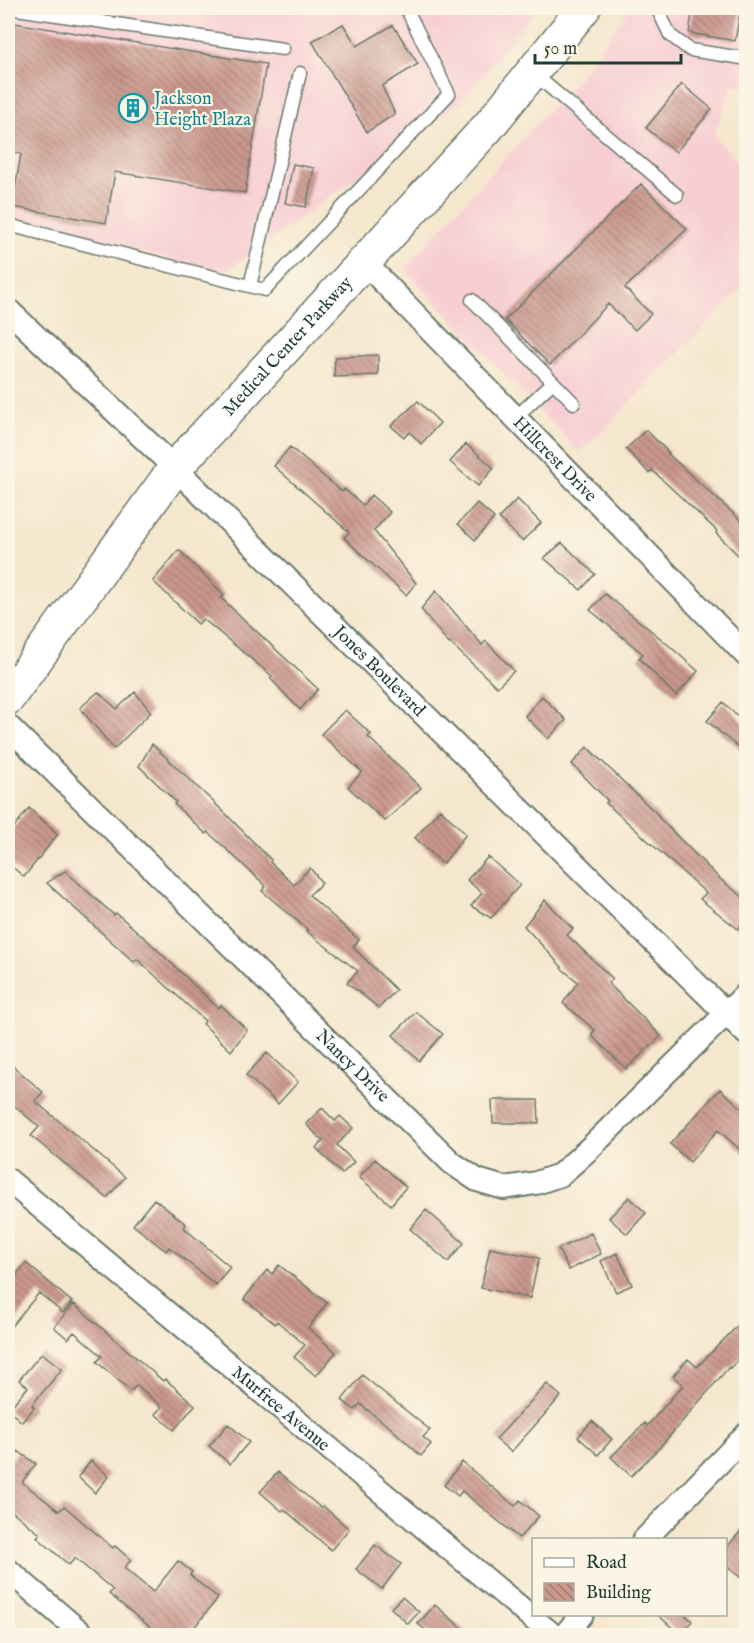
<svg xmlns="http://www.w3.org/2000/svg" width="754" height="1643" viewBox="0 0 754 1643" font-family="'IM FELL English',serif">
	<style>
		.built { fill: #f7cfd3 }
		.building { fill: url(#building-back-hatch) }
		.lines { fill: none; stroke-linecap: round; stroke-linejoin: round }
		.lane-casing { stroke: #6a786a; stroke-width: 15 }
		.street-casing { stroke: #6a786a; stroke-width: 26 }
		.secondary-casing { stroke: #6a786a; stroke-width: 36 }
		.lane { stroke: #fff; stroke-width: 12 }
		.street { stroke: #fff; stroke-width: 22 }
		.secondary { stroke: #fff; stroke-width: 33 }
		.labels { text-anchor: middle; stroke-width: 4.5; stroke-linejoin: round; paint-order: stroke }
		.culture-label { font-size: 18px; fill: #0d838f; stroke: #fcf5e5; text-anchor: start }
		.street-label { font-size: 18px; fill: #1f3d34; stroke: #fcf5e5 }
	</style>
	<defs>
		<pattern id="building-back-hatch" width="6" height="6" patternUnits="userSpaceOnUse" patternTransform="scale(1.5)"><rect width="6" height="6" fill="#ca978d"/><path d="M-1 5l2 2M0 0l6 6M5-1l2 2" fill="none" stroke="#a37c74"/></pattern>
	</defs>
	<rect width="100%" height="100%" fill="#fcf5e5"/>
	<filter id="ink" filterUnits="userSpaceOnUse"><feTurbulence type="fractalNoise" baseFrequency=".0167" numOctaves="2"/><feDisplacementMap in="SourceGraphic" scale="12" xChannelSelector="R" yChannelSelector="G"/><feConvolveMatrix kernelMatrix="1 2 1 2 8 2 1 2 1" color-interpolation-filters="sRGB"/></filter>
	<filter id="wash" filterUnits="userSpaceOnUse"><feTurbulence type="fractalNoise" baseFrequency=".008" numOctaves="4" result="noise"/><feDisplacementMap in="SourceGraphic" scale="24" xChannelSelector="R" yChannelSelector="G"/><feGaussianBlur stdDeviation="1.35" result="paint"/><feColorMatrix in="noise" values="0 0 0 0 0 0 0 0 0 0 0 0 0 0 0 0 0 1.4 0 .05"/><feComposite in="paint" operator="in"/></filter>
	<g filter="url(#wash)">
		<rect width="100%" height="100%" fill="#f5e7ce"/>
		<path class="built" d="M8 8H537L462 101 227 271 8 223Z
			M630 8H746V88L732 85 714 136 746 171V284L580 453 404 269 580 76Z"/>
		<g id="blocks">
			<path class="building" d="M693 8H741L735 41 689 33Z
				M8 22 266 64 245 193 115 172 106 223 12 207 21 154 8 151Z
				M343 24 357 46 393 25 418 64 382 86 395 114 367 132 312 41Z
				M682 84 712 109 676 152 646 128Z
				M293 164 314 168 306 207 285 203Z
				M641 184 687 229 625 288 651 314 635 330 608 304 550 365 505 320Z
				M378 355V375L334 377 335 357Z
				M418 401 440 423 421 444 410 432 404 437 391 426Z
				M646 430 669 453 668 454 747 526V564L716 533 717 531 652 470 649 473 626 449Z
				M466 444 494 468 478 486 450 462Z
				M290 447 342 492 344 489 363 505 371 495 390 512 374 531 416 583 406 595 344 538 349 532 274 466Z
				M517 499 541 523 522 541 499 518Z
				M477 503 494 518 475 540 458 524Z
				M562 543 595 574 581 590 544 558Z
				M179 550 224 595 221 598 318 689 300 710 270 678 272 676 203 619 198 624 153 581Z
				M436 591 482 645 486 641 514 671 497 687 450 643 449 644 421 609Z
				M605 594 659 637 698 671 676 696 639 658 643 654 590 610Z
				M98 692 117 709 135 692 151 712 114 749 80 708Z
				M542 696 566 720 548 739 525 716Z
				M723 702 747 726V755L707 721Z
				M345 710 371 734 368 737 421 788 385 821 348 787 362 772 321 734Z
				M152 744 226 814 271 860 270 862 294 885 310 868 322 883 309 895 359 940 353 947 396 990 379 1008 347 983 358 971 306 931 308 930 262 891 266 886 208 832 206 834 174 804 176 802 139 766Z
				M587 747 659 816 658 817 720 879 747 900V919L738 929 700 899 706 893 606 803 608 801 572 764Z
				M29 808 58 834 24 877 8 863V835Z
				M440 809 466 834 443 864 415 838Z
				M488 857 520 885 491 918 471 906 482 893 467 880Z
				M65 871 114 915 116 913 146 939 218 1008 221 1005 247 1030 231 1051 203 1024 205 1021 137 959 134 962 47 883Z
				M545 900 573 929 567 935 613 979 608 983 661 1036 626 1069 591 1035 595 1030 563 1003 578 982 561 968 562 967 524 926Z
				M416 1012 443 1034 419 1061 393 1035Z
				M267 1053 298 1082 278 1104 246 1075Z
				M8 1062 43 1092 35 1101 125 1177 107 1198 31 1136 39 1127 8 1100Z
				M720 1089 747 1113V1156L718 1130 690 1162 670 1144Z
				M492 1100H538L539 1123H493Z
				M322 1108 335 1121 340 1116 353 1128 337 1145 354 1162 342 1174 316 1148 323 1141 306 1124Z
				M375 1159 406 1187 391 1205 359 1177Z
				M629 1197 646 1213 627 1234 609 1218Z
				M154 1199 186 1224 184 1228 230 1267 216 1285 169 1247 166 1251 133 1225Z
				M426 1210 464 1243 448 1262 410 1229Z
				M591 1233 601 1254 569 1270 558 1249Z
				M490 1248 539 1258 530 1298 481 1288Z
				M617 1253 632 1285 616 1292 601 1261Z
				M26 1263 72 1302 63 1313 39 1293 8 1330V1285Z
				M279 1265 327 1303 308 1328 336 1352 316 1376 294 1357 305 1345 277 1321 275 1324 244 1299 267 1270 272 1274Z
				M74 1304 163 1381 165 1379 195 1405 174 1430 155 1414 162 1407 137 1385 131 1391 97 1362 102 1356 74 1332 68 1339 54 1327Z
				M747 1316V1352L730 1368 729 1367 660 1447 631 1476 611 1457 645 1423 647 1426 683 1385 673 1376 688 1359 697 1367Z
				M42 1353 62 1369 32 1405 34 1408 22 1422 8 1410 28 1387 19 1380Z
				M362 1375 430 1430 423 1437 431 1444 421 1456 392 1429 360 1404 355 1410 342 1400Z
				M547 1384 561 1396 511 1452 496 1439Z
				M592 1421 612 1439 598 1455 578 1437Z
				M228 1424 249 1442 230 1464 209 1446Z
				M18 1451 36 1464 22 1482 59 1511 64 1506 113 1548 115 1546 131 1560 124 1568 153 1592 178 1561 192 1572 190 1575 218 1598 188 1635H160L109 1594 113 1590 75 1558 69 1565 37 1537 40 1534 8 1508V1465Z
				M91 1461 109 1476 95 1493 78 1477Z
				M462 1462 515 1506 520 1500 539 1516 519 1538 462 1491 458 1496 444 1485Z
				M278 1472 321 1508 323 1506 349 1529 331 1550 284 1509 282 1511 260 1492Z
				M747 1524V1583L726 1565V1548Z
				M375 1545 401 1564 382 1589 356 1569Z
				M402 1597 419 1612 408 1624 391 1608Z
				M435 1605 470 1635H432L418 1624Z
				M657 1614H684L692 1621 680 1635Z"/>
		</g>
	</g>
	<g filter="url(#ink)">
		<use href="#blocks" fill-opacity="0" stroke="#6a786a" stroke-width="1.5"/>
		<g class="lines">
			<g class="lane-casing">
				<path id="lane" d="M10 8 283 49
					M657 8 670 35 690 50 742 58 746 53
					M533 73 677 195
					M8 225 265 290 449 94 406 8
					M250 286 300 73
					M472 300 574 403
					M515 418 553 382"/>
			</g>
			<g class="street-casing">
				<g id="street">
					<path id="s1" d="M365 263 746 655"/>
					<path id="s2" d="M8 310 175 468 746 1033"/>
					<path id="s3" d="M8 726 452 1163 477 1180 504 1188 536 1183 560 1175 591 1147 746 994"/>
					<path id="s4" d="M8 1180 554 1636"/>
					<path d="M644 1540 746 1435"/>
					<path d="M8 1570 85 1636"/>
					<path d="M564 1636 582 1614"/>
				</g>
			</g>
			<g class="secondary-casing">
				<g id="secondary">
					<path id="s5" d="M8 698 175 468 488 127 584 8"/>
				</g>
			</g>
			<use href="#lane" class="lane"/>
			<use href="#street" class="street"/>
			<use href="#secondary" class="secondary"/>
		</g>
	</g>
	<defs>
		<g id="building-ring" transform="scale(1.5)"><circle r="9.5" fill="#fcf5e5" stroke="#0f9aa8" stroke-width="1.5"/><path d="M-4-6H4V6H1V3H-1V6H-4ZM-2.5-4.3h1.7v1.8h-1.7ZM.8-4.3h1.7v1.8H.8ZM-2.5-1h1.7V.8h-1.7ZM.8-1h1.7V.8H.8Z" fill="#0f9aa8"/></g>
	</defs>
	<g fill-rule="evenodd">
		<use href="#building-ring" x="133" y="108"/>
	</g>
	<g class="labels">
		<g class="culture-label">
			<text x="154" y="104">Jackson<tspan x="154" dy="21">Height Plaza</tspan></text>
		</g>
		<g class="street-label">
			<text dy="6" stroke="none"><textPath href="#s5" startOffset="450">Medical Center Parkway</textPath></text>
			<text dy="6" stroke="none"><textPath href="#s1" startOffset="273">Hillcrest Drive</textPath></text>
			<text dy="6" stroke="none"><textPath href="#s2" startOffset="518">Jones Boulevard</textPath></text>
			<text dy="6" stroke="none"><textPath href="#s3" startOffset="484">Nancy Drive</textPath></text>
			<text dy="6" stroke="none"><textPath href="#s4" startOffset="356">Murfree Avenue</textPath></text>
		</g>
	</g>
	<rect width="754" height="1643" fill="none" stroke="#fcf5e5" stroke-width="30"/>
	<rect x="532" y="1538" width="195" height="78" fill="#fcf5e5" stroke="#a4ab9e" stroke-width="1.5"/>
	<rect x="544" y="1558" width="30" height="9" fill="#ffffff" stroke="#a4ab9e" stroke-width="1.5"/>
	<text x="586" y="1568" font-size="18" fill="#1f3d34">Road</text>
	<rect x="544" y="1583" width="30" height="18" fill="url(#building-back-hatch)" stroke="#a4ab9e" stroke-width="1.5"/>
	<text x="586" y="1598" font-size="18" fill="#1f3d34">Building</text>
	<path d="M535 54v9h146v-9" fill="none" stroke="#1f3d34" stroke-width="3"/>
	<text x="544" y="54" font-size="18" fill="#1f3d34" stroke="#fcf5e5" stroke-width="4.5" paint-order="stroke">50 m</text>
</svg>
